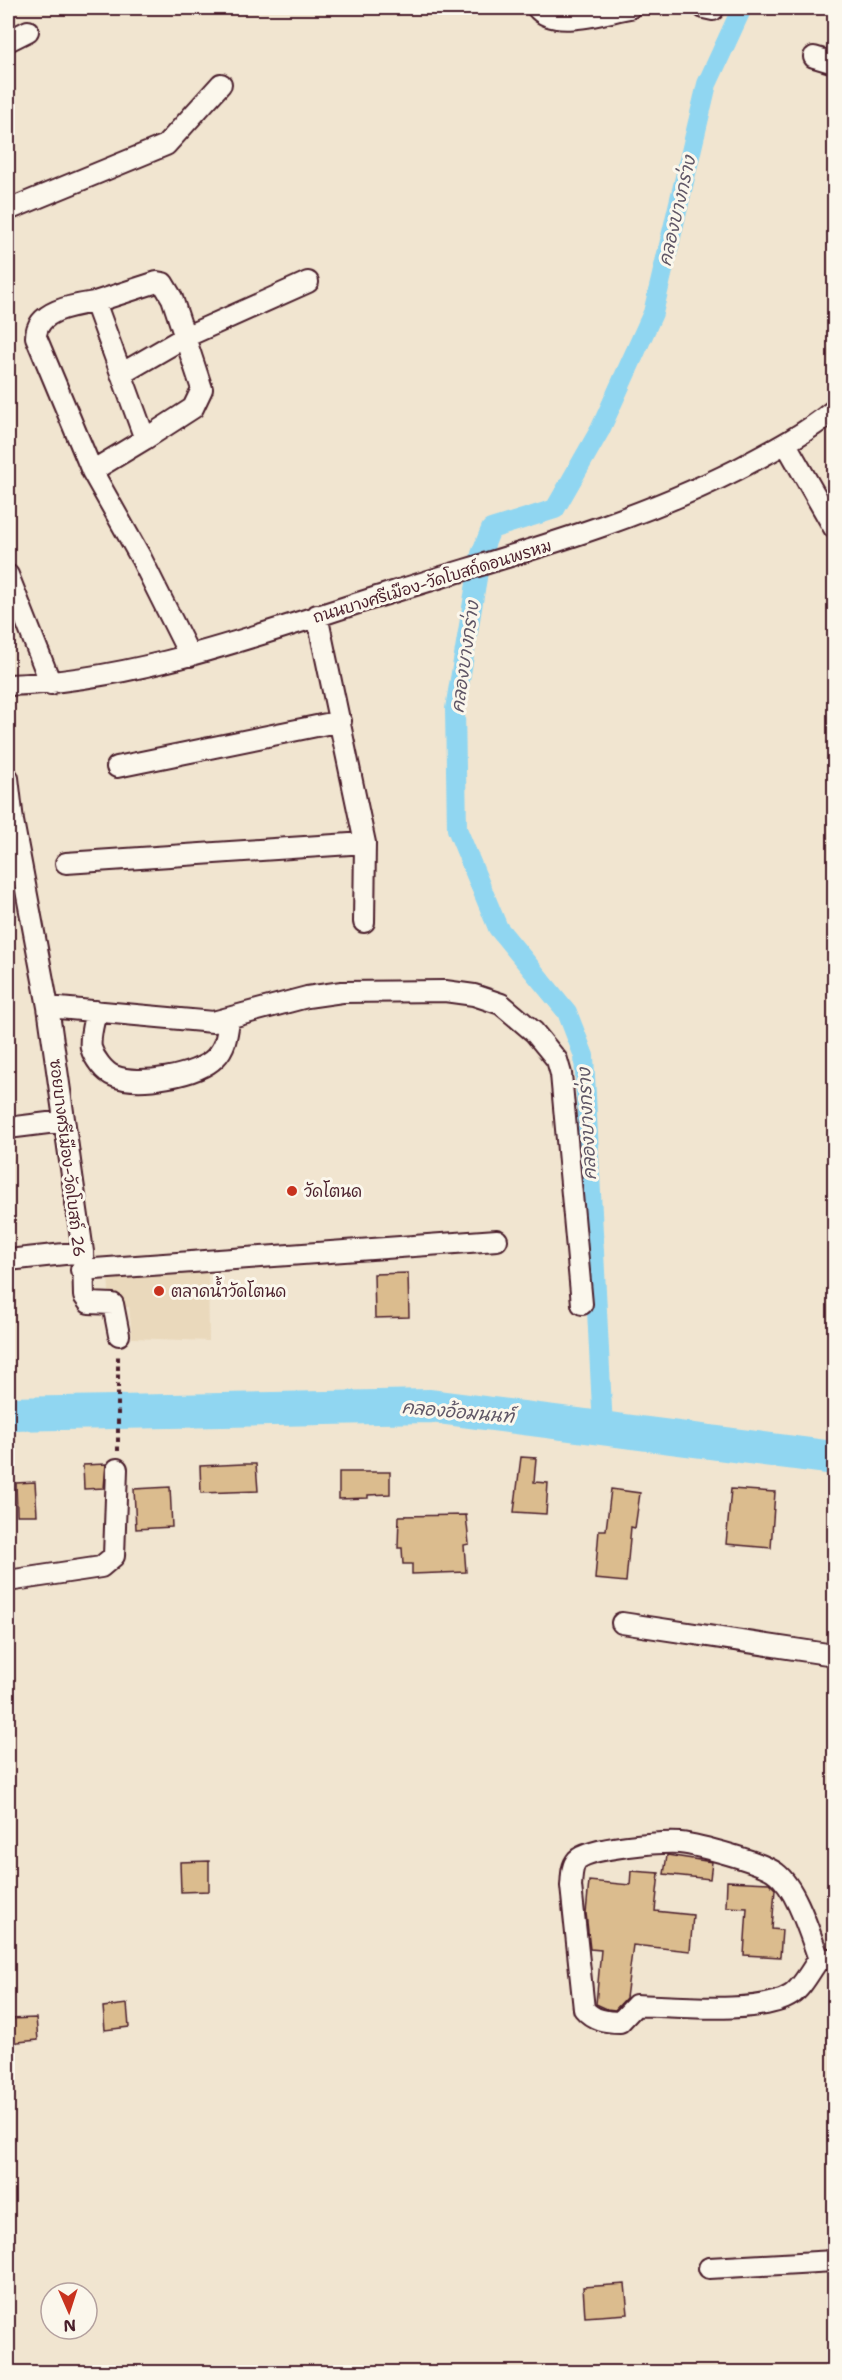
<svg xmlns="http://www.w3.org/2000/svg" width="842" height="2380" viewBox="0 0 842 2380" font-family="'Shantell Sans','Playpen Sans Thai',sans-serif">
	<style>
		.built { fill: #ead9bc }
		.lines { fill: none; stroke-linecap: round; stroke-linejoin: round }
		.canal { stroke: #90d6f1; stroke-width: 20 }
		.river { stroke: #90d6f1; stroke-width: 34 }
		.building { fill: #dbbc8e; stroke: #4a1f2b; stroke-width: 1.5 }
		.minor-casing { stroke: #4a1f2b; stroke-width: 24 }
		.path { stroke: #4a1f2b; stroke-width: 4; stroke-dasharray: 4.5 4.5; stroke-linecap: butt }
		.minor { stroke: #fbf7ec; stroke-width: 20 }
		.poi-dot { fill: #c8321e; stroke: #fbf7ec; stroke-width: 2 }
		.labels { text-anchor: middle; stroke-width: 6; stroke-linejoin: round; paint-order: stroke }
		.street-label { font-size: 16px; fill: #4a1f2b; stroke: #fbf7ec }
		.poi-label { font-size: 16px; fill: #4a1f2b; stroke: #fbf7ec; text-anchor: start }
		.water-label { font-size: 18px; font-style: italic; fill: #5f5666; stroke: #fbf7ec }
	</style>
	<rect width="100%" height="100%" fill="#f1e5d0"/>
	<filter id="ink" filterUnits="userSpaceOnUse"><feTurbulence type="fractalNoise" baseFrequency=".0167" numOctaves="2"/><feDisplacementMap in="SourceGraphic" scale="12" xChannelSelector="R" yChannelSelector="G"/><feConvolveMatrix kernelMatrix="1 2 1 2 8 2 1 2 1" color-interpolation-filters="sRGB"/></filter>
	<g filter="url(#ink)">
		<path class="built" d="M208 1267 209 1341 132 1338 129 1307 110 1308 108 1275Z"/>
		<g class="lines">
			<path class="canal" d="M603 1428 584 1056 567 1012 498 928 457 829 455 709 481 554 491 529 555 509 600 430 653 313 707 84 742 8"/>
			<path class="river" d="M8 1414 430 1406 834 1458"/>
		</g>
		<path class="building" d="M408 1273 409 1317 375 1318 374 1274Z
			M521 1457 536 1458 534 1482 548 1483 546 1514 514 1512Z
			M106 1464 104 1488 84 1489 83 1465Z
			M243 1464H256L258 1491 201 1493 200 1466Z
			M339 1472H390V1494L368 1495V1498L339 1499Z
			M35 1482 37 1515H17L16 1483Z
			M170 1487 172 1527 136 1529 134 1489Z
			M611 1489 640 1493 635 1528 631 1527 626 1582 595 1579 599 1530H606Z
			M731 1489 775 1492 771 1548 726 1544Z
			M466 1515 469 1544 464 1545 466 1572 412 1574V1564H403L402 1548H398L399 1516Z
			M667 1855 712 1862 710 1879 664 1874Z
			M209 1861V1891L181 1892 180 1862Z
			M631 1871 659 1873 655 1911 693 1915 690 1951 633 1945 626 1998 615 2010 607 2009 596 2004 601 1950 590 1949 586 1913 589 1881 630 1885Z
			M727 1881 769 1883 775 1889 772 1929 782 1930 780 1957 744 1955 747 1908 726 1907Z
			M127 2004 129 2027 105 2030 103 2007Z
			M36 2018 38 2040 8 2043V2019Z
			M625 2284 628 2314 585 2317 583 2287Z"/>
		<g class="lines">
			<g class="minor-casing">
				<path id="minor" d="M537 8C554 30 605 12 630 8
					M704 8 713 10
					M8 41 28 31
					M814 57 834 63
					M8 210 166 145 221 84
					M95 302 157 282 163 283 172 298 202 389 193 408 145 439
					M121 374 185 337 308 282
					M786 444 834 528
					M92 471 145 439 95 302C75 305 36 310 36 337L92 471 141 558 190 656
					M8 575 51 684
					M317 615 365 843 364 922
					M8 685C141 681 267 631 393 592 510 555 628 525 738 469 772 451 805 434 834 410
					M117 767 341 721
					M8 778 13 821 48 1007 83 1252 84 1296 89 1303 113 1304 119 1335
					M66 863 365 843
					M48 1007 213 1022 307 997 342 992 445 991 474 995 501 1004 534 1032 557 1060 561 1074 582 1304
					M96 1011C94 1022 89 1037 91 1048 94 1058 104 1072 114 1076 138 1086 197 1076 215 1058 226 1047 227 1035 229 1020
					M8 1128 64 1121
					M8 1260 83 1252
					M81 1270 497 1240
					M8 1581 101 1567 114 1556 117 1469
					M622 1623 834 1655
					M819 1959C810 1935 797 1889 776 1873 763 1862 698 1845 680 1843 661 1842 590 1847 577 1860 571 1867 572 1877 571 1886L584 2009C593 2020 606 2022 620 2022L636 2005C673 2006 761 2015 791 1995 802 1988 811 1970 819 1959H834
					M709 2268 834 2261"/>
			</g>
			<path class="path" d="M118 1451V1353"/>
			<use href="#minor" class="minor"/>
		</g>
	</g>
	<g class="poi-dot">
		<circle cx="292" cy="1191" r="6"/>
		<circle cx="159" cy="1291" r="6"/>
	</g>
	<g class="labels">
		<g class="street-label">
			<text transform="translate(432 581) rotate(-17)" y="6">ถนนบางศรีเมือง-วัดโบสถ์ดอนพรหม</text>
			<text transform="translate(68 1158) rotate(83)" y="6">ซอยบางศรีเมือง-วัดโบสถ์ 26</text>
		</g>
		<g class="poi-label">
			<text x="304" y="1197">วัดโตนด</text>
			<text x="171" y="1297">ตลาดน้ำวัดโตนด</text>
		</g>
		<g class="water-label">
			<text transform="translate(677 211) rotate(-77)" y="6">คลองบางกร่าง</text>
			<text transform="translate(465 657) rotate(-82)" y="6">คลองบางกร่าง</text>
			<text transform="translate(587 1124) rotate(-93)" y="6">คลองบางกร่าง</text>
			<text transform="translate(458 1412) rotate(5)" y="6">คลองอ้อมนนท์</text>
		</g>
	</g>
	<rect width="842" height="2380" fill="none" stroke="#fbf7ec" stroke-width="30"/>
	<rect x="15" y="15" width="812" height="2350" fill="none" stroke="#4a1f2b" stroke-width="2" filter="url(#ink)"/>
	<g transform="translate(69 2311) rotate(177)"><circle r="28" fill="#fbf7ec" stroke="#b4a19f" stroke-width="1.5"/>
	<path d="M0-4.5L10 22L0 15L-10 22Z" fill="#c8321e"/>
	<text y="-9" font-size="16" font-weight="bold" text-anchor="middle" fill="#4a1f2b">N</text>
	</g>
</svg>
